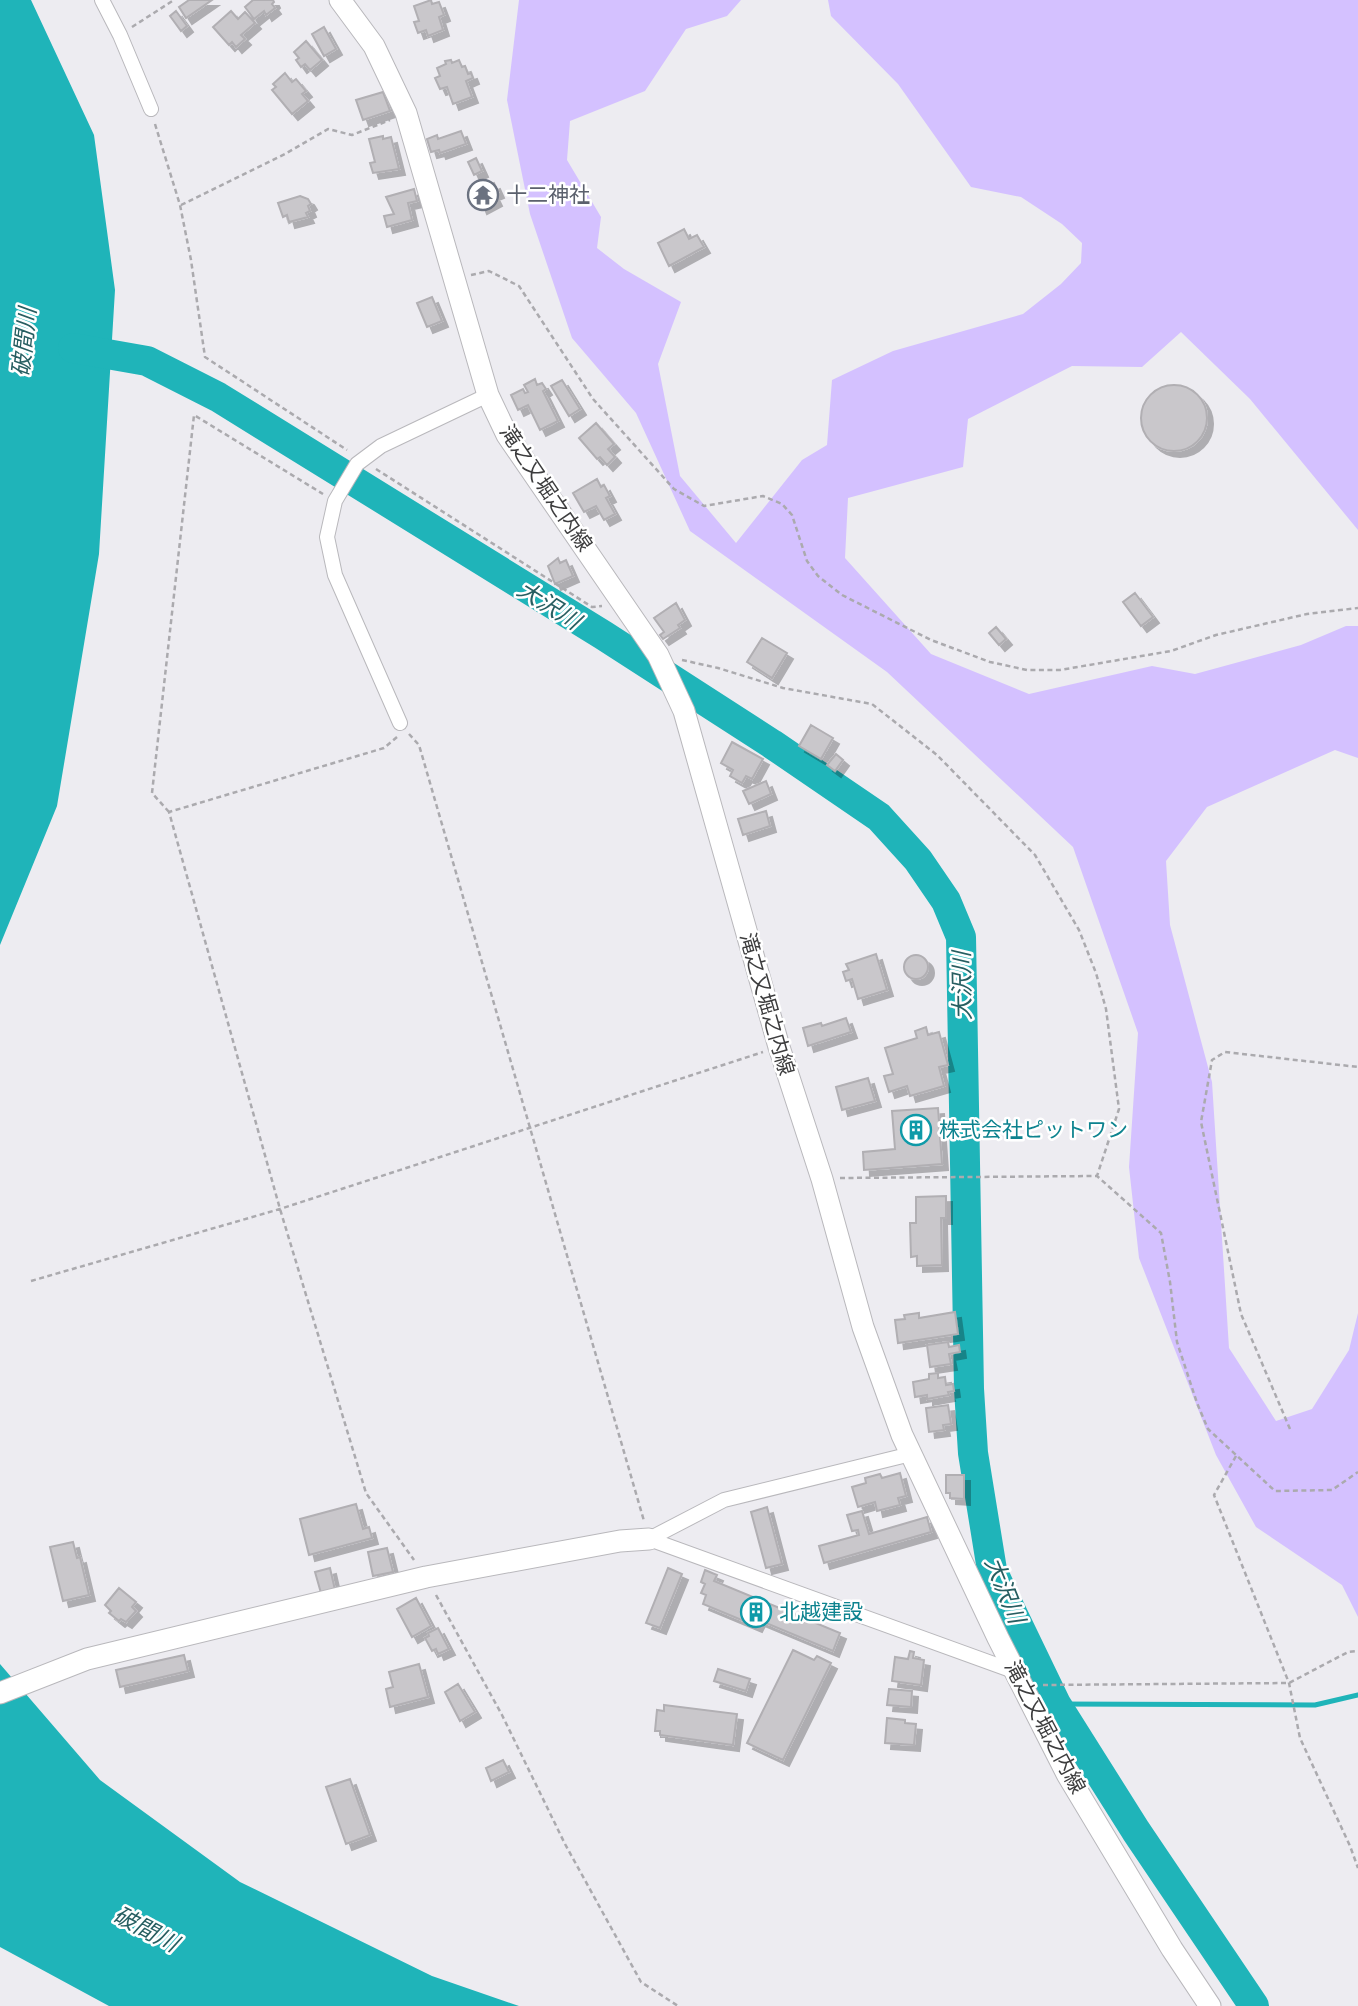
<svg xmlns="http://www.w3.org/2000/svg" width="1358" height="2006" viewBox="0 0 1358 2006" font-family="'Sofia Sans Condensed','Noto Sans JP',sans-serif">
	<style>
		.green { fill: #d4c1ff }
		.water { fill: #1fb4b9 }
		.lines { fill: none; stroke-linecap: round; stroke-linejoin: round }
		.stream { stroke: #1fb4b9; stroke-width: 5 }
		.river { stroke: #1fb4b9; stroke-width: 30 }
		.building { fill: #c9c7cb; stroke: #b1afb3; stroke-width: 2; filter: url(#shadow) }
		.street-casing { stroke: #b9b8bc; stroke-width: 16 }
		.secondary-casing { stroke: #b9b8bc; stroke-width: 23 }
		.path { stroke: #abaaae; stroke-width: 2.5; stroke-dasharray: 5 3.5; stroke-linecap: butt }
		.street { stroke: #fff; stroke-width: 14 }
		.secondary { stroke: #fff; stroke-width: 21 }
		.labels { text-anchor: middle; stroke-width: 5; stroke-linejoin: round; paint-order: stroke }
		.worship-label { font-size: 21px; fill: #5b616d; stroke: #fff; text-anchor: start }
		.street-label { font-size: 21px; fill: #3d3d3e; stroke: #fff }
		.culture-label { font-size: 21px; fill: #0d838f; stroke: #fff; text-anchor: start }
		.water-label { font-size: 23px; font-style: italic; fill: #275e61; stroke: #fff }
	</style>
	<defs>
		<filter id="shadow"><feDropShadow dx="6" dy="6" stdDeviation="0" flood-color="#0004"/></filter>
	</defs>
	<rect width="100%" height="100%" fill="#edecf1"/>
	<path class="green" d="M519 0H741L727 16 686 29 645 91 570 121 567 160 601 217 597 248 624 269 681 302 658 364 680 476 736 543 802 460 827 445 832 380 893 351 1023 314 1061 284 1081 263 1082 243 1062 224 1021 197 971 187 898 84 831 16 828 0H1358V530L1250 399 1181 332 1142 367 1072 366 968 419 963 467 848 498 845 558 931 654 1029 694 1152 666 1195 674 1301 645 1346 626H1358V758L1335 750 1207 807 1166 861 1170 925 1212 1082 1229 1348 1276 1421 1312 1409 1349 1350 1358 1313V1617L1342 1585 1256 1527 1216 1455 1139 1258 1129 1167 1138 1033 1073 847 887 672 690 531 636 413 572 338 530 214 507 100Z"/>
	<path class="water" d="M0 0H31L94 135 115 290 99 554 57 806 0 945Z
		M0 1664 100 1780 240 1882 432 1976 519 2006H109L0 1947Z"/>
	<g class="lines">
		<path class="stream" d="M1056 1704 1315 1705 1358 1695"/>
		<path class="river" d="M73 348 147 361 218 397 603 635 772 744 879 817 918 860 946 901 961 937 969 1389 973 1453 992 1570 1004 1596 1056 1704 1136 1831 1254 2006"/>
	</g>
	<path class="building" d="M189 0H212L186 18 179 7Z
		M253 0H273L274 2 272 4 275 8 266 15 264 11 254 19 245 7Z
		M431 0 432 4 439 2 444 15 439 17 443 30 428 36 426 30 418 33 414 22 419 21 414 6Z
		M176 11 187 26 181 31 170 16Z
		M231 11 238 19 245 12 255 23 241 35 245 39 236 47 232 42 229 45 213 27Z
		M324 27 336 49 324 56 312 34Z
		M306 41 322 60 310 70 305 64 301 67 296 60 299 58 294 52Z
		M451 60 452 63 459 60 462 67 465 66 468 74 471 73 473 78 466 81 472 97 453 104 447 87 440 89 435 78 440 76 437 68 446 64 445 61Z
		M285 73 292 82 296 79 306 91 302 94 308 101 292 114 272 90 276 87 273 84Z
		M383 92 390 111 363 120 356 100Z
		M461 131 466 144 440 153 439 150 431 152 427 139 437 135 438 139Z
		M383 136V139L391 137 399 169 373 173 370 163 375 162 369 139Z
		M476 158 482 171 474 175 468 162Z
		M488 182 490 185 494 183 498 192 493 194 496 200 481 208 479 203 476 204 471 190Z
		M414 189 417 201 408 203 412 220 387 227 384 216 394 214 386 197Z
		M300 196 308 199 311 204 308 206 310 211 306 213 308 217 289 222 287 215 283 217 278 203Z
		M684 229 689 239 697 235 704 247 669 266 658 243Z
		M432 297 442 321 427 327 417 303Z
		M535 379 537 385 542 383 546 389 543 391 558 421 540 430 528 405 518 410 511 395 523 389 525 393 528 392 524 385Z
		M562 380 580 409 569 416 551 386Z
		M1141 418a33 33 0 1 1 66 0a33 33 0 1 1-66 0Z
		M596 423 614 444 608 449 615 457 607 465 600 457 597 459 579 438Z
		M597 479 601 487 604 485 610 496 606 498 615 514 604 520 596 506 584 512 573 493Z
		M558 558 560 563 566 560 573 576 555 584 548 566Z
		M1135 593 1153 617 1141 626 1123 602Z
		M676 603 685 620 678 625 680 628 663 639 660 635 664 632 654 618Z
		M996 627 1006 639 999 645 989 633Z
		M762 638 787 653 772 678 747 662Z
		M811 725 833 738 821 759 799 746Z
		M732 742 763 759 752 779 746 776 742 783 730 776 733 770 721 763Z
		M836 754 843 760 835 771 827 765Z
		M766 781 771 794 749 804 743 791Z
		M766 811 770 826 743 835 738 819Z
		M876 954 887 990 858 999 852 979 846 981 843 972 849 970 846 964Z
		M904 967a12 12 0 1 1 24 0a12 12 0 1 1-24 0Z
		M846 1018 851 1032 808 1046 803 1028 821 1023 822 1026Z
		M926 1027 928 1035 939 1032 948 1065 939 1067 944 1086 910 1096 907 1086 889 1092 884 1076 893 1074 885 1048 917 1038 915 1031Z
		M868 1078 875 1101 842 1110 836 1087Z
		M938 1108 942 1164 864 1170 863 1152 895 1149 892 1111Z
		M946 1196V1218H941L942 1265 917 1266V1256L911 1257 910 1223H916V1197Z
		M955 1312 958 1334 898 1343 895 1320 905 1319 904 1315 919 1313V1318Z
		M948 1342 949 1347 959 1345 960 1352 949 1354 951 1364 930 1367 927 1345Z
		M938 1373V1378L945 1377 946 1385 953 1384 954 1391 948 1392 949 1395 927 1399V1395L915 1397 913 1382 929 1379V1374Z
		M948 1405 951 1424 943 1425 944 1430 929 1432 926 1408Z
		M900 1473 906 1496 898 1498 900 1505 877 1511 875 1502 858 1507 852 1487 866 1483 865 1478 880 1474 882 1478Z
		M946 1475H964V1499L950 1498V1493H946Z
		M356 1504 363 1529 369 1527 372 1538 309 1555 300 1519Z
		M767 1507 782 1564 766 1568 751 1512Z
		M862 1511 869 1534 927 1517 931 1532 824 1563 819 1546 859 1535 858 1530 852 1531 847 1515Z
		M73 1542 77 1558 80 1557 89 1595 63 1601 50 1547Z
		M387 1548 393 1572 373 1576 368 1552Z
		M330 1568 335 1590 321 1593 315 1572Z
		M668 1568 682 1574 660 1628 646 1623Z
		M705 1570 717 1575 714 1581 840 1633 833 1651 759 1620 756 1626 703 1604 706 1595 701 1593 705 1584 701 1582Z
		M119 1588 136 1602 132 1607 136 1611 126 1622 121 1619 119 1621 109 1613 111 1611 105 1605Z
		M416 1598 431 1626 412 1637 397 1609Z
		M438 1628 449 1649 438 1654 436 1649 432 1651 425 1638 429 1636 428 1633Z
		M793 1650 814 1660 817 1656 831 1663 783 1760 747 1743Z
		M910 1651 914 1652 913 1658 924 1660 921 1685 892 1681 895 1657 908 1659Z
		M184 1655 188 1671 120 1687 116 1670Z
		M419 1664 428 1697 390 1707 386 1689 393 1687 389 1672Z
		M718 1669 750 1679 746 1691 714 1681Z
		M458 1684 475 1712 460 1721 445 1692Z
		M889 1689 912 1691 911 1707 887 1705Z
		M664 1705 737 1714 733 1745 660 1735V1731H655L657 1710 664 1711Z
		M887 1718 905 1720V1723L916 1724 914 1745 885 1743Z
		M503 1760 509 1772 491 1781 486 1768Z
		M350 1779 370 1835 346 1844 326 1787Z"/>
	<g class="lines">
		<g class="street-casing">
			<path id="street" d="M102 0 120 35 151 109
				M400 723 335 575 327 537 335 501 357 464 381 446 488 395
				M649 1539 1016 1672
				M649 1539 724 1500 911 1454"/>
		</g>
		<g class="secondary-casing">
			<path id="secondary" d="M340 0 374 46 406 113 488 395 507 435 658 655 684 711 779 1047 822 1179 863 1327 902 1435 998 1638 1067 1774 1172 1949 1210 2006
				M0 1693 87 1659 426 1577 620 1541 649 1539"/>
		</g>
		<path class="path" d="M132 27 174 0
			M155 124 180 205 191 260 205 357 347 450
			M181 205 285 154 328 129 352 135 390 120
			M471 275 489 271 519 286 593 399 674 489 704 506 763 496 782 504 792 515 807 561 818 576 842 595 931 640 990 662 1027 670H1060L1171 651 1216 635 1307 614 1358 608
			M376 469 592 607 602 606
			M682 660 718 668 783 688 872 704 937 755 1035 855 1079 930 1096 973 1106 1009 1119 1109 1097 1176
			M409 734 419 745 644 1521
			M397 737 384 748 169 812 280 1209 366 1493 414 1560
			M169 812 152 793 194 415 323 494
			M840 1178 1097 1176 1161 1233 1170 1282 1177 1342 1197 1403 1208 1429 1275 1491 1332 1490 1358 1472
			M31 1281 280 1209 763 1052
			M1290 1429 1241 1314 1201 1122 1212 1060 1225 1052 1358 1067
			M1236 1456 1214 1495 1289 1683 1300 1738 1350 1846 1358 1868
			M436 1595 502 1715 565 1844 641 1982 678 2006
			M1043 1685 1289 1683 1348 1652 1358 1651"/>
		<use href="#street" class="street"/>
		<use href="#secondary" class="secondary"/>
	</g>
	<defs>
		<g id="temple-ring" transform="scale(1.575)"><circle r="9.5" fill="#fff" stroke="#6b7280" stroke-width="1.5"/><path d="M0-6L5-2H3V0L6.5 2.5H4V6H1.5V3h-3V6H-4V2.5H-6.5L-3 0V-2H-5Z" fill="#6b7280"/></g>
		<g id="building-ring" transform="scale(1.575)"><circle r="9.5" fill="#fff" stroke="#0f9aa8" stroke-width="1.5"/><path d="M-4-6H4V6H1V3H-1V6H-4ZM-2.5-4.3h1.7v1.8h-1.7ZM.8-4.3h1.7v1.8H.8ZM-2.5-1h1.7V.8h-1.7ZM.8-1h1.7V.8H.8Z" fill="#0f9aa8"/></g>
	</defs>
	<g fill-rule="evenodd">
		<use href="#temple-ring" x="483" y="195"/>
		<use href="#building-ring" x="916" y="1130"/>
		<use href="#building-ring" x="756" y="1612"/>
	</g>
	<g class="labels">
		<g class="worship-label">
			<text x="506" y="202">十二神社</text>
		</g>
		<g class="street-label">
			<text transform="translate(546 488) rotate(56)" y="7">滝之又堀之内線</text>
			<text transform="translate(767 1004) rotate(74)" y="7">滝之又堀之内線</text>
			<text transform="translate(1045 1727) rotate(62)" y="7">滝之又堀之内線</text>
		</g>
		<g class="culture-label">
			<text x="939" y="1137">株式会社ピットワン</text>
			<text x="779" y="1619">北越建設</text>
		</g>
		<g class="water-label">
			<text transform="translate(24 342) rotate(-84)" y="8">破間川</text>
			<text transform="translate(549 605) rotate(32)" y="8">大沢川</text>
			<text transform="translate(962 986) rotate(-91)" y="8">大沢川</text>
			<text transform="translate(1005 1590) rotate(68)" y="8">大沢川</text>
			<text transform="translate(146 1929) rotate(28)" y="8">破間川</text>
		</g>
	</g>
</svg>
